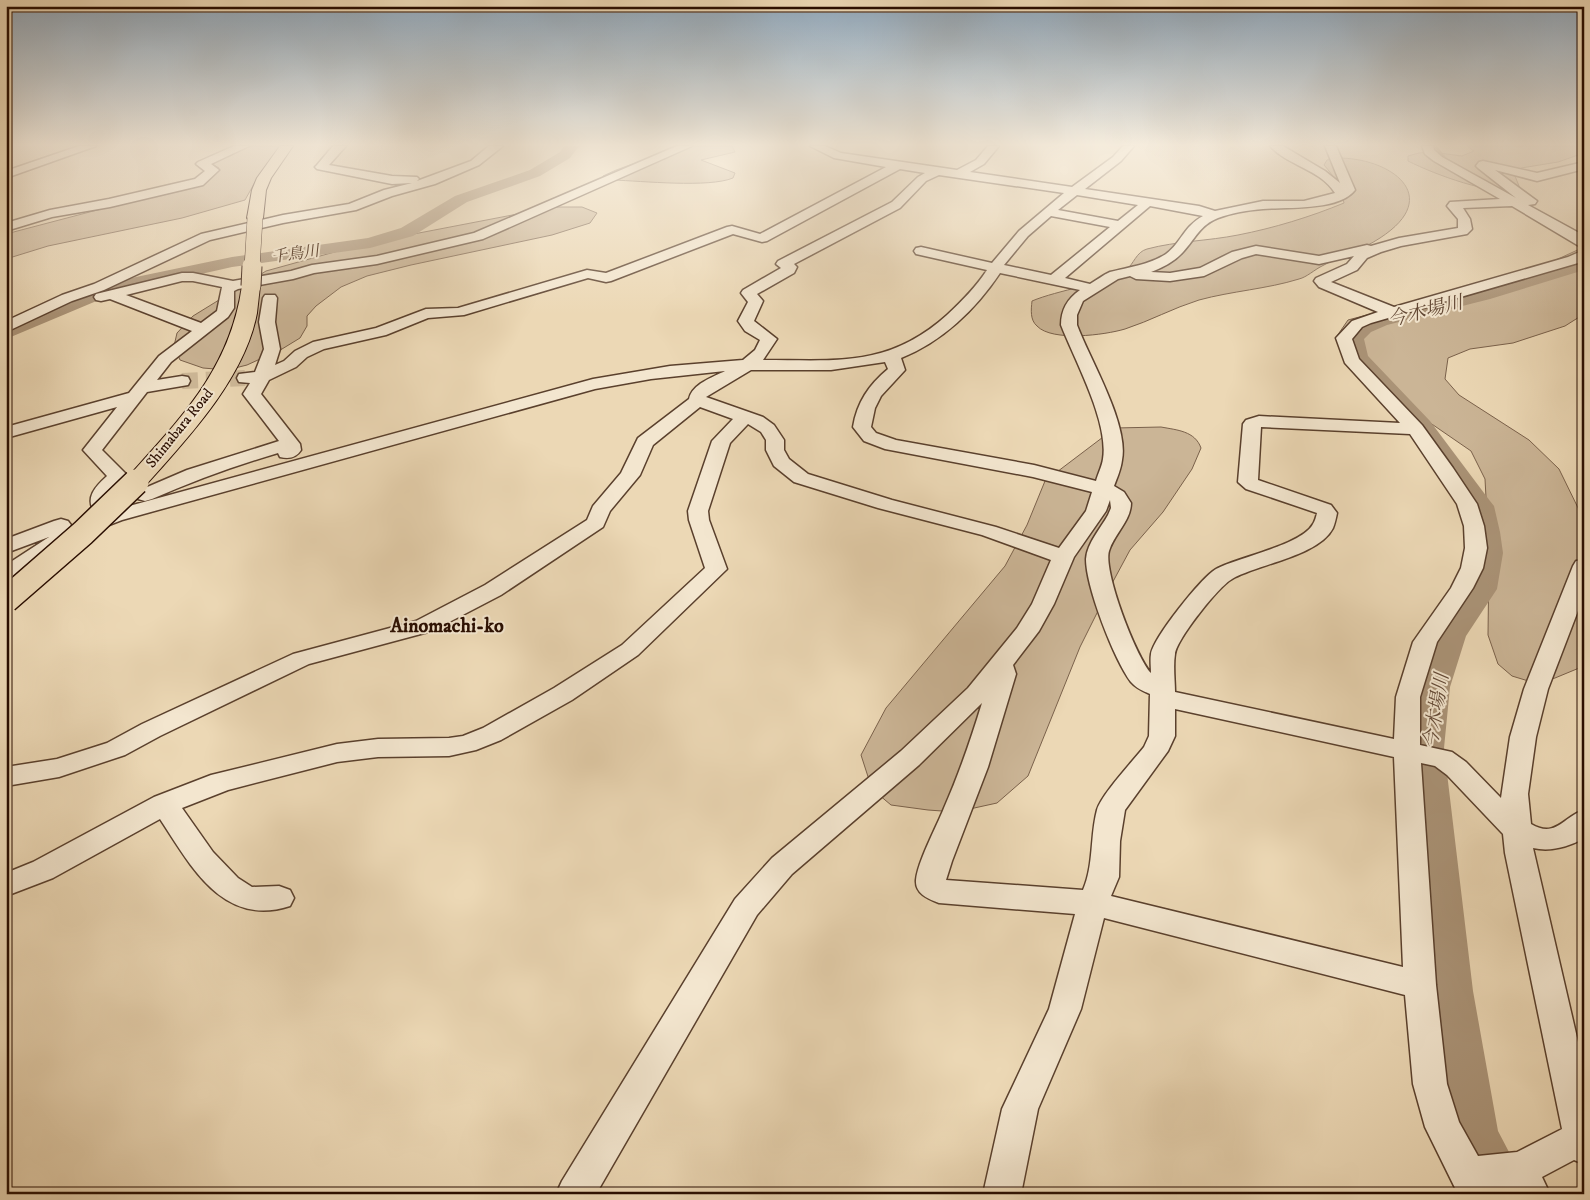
<svg xmlns="http://www.w3.org/2000/svg" width="1590" height="1200" viewBox="0 0 1590 1200" font-family="'IM FELL DW Pica','Noto Serif JP',serif">
	<style>
		.green { fill: #cbb596; stroke: #7a614b }
		.lines { fill: none; stroke-linecap: round; stroke-linejoin: round }
		.stream { stroke: #765d47; stroke-width: 2.5 }
		.river { fill: #aa9377; fill-rule: evenodd }
		.minor-tunnel { stroke: #cfba9a; stroke-width: 16; stroke-dasharray: 16 8; stroke-linecap: butt }
		.minor-casing { stroke: #5a402d; stroke-width: 3 }
		.highway-casing { stroke: #290d00; stroke-width: 2 }
		.minor { fill: #f3e6cf; fill-rule: evenodd }
		.highway { fill: #ecd8b5; fill-rule: evenodd }
		.highway-bridge-far2-casing { stroke: #290d00; stroke-width: 16; stroke-linecap: butt }
		.highway-bridge-far1-casing { stroke: #290d00; stroke-width: 21; stroke-linecap: butt }
		.highway-bridge-casing { stroke: #290d00; stroke-width: 28; stroke-linecap: butt }
		.highway-bridge-far2 { stroke: #ecd8b5; stroke-width: 15 }
		.highway-bridge-far1 { stroke: #ecd8b5; stroke-width: 19 }
		.highway-bridge { stroke: #ecd8b5; stroke-width: 25 }
		.labels { text-anchor: middle; stroke-width: 4; stroke-linejoin: round; paint-order: stroke }
		.far-street-label { font-size: 15px; fill: #290d00; stroke: #f3e6cf }
		.far-water-label { font-size: 16px; font-style: italic; fill: #634936; stroke: #f3e6cf }
		.water-label { font-size: 19px; font-style: italic; fill: #634936; stroke: #f3e6cf }
		.quarter-label { font-size: 20px; font-weight: bold; fill: #290d00; stroke: #f3e6cf }
	</style>
	<rect width="100%" height="100%" fill="#ecd8b5"/>
	<filter id="stains"><feTurbulence type="fractalNoise" baseFrequency=".004" numOctaves="4"/><feColorMatrix values="0 0 0 0 .2 0 0 0 0 .09 0 0 0 0 .02 0 0 0 .5 -.17"/></filter>
	<radialGradient id="worn" r=".72"><stop offset=".6" stop-color="#630" stop-opacity="0"/><stop offset="1" stop-color="#630" stop-opacity=".3"/></radialGradient>
	<path class="green" d="M247 146H280L259 175 245 200 182 218 48 246 6 259V234L200 183 219 168 209 162Z
		M683 146H732L735 152 701 160 735 173 733 178C709 188 642 181 613 180L604 179 603 176 616 170Z
		M1467 146H1584V153L1558 162 1521 168 1515 176 1521 191C1490 195 1436 175 1408 161V156L1419 153 1432 152 1462 156 1474 151Z
		M1336 158C1390 157 1445 196 1380 238 1362 250 1340 256 1322 266 1314 270 1307 277 1299 279 1267 289 1232 291 1199 300 1173 308 1150 321 1125 329 1105 335 1052 342 1037 326 1030 320 1031 310 1032 301 1058 290 1104 284 1126 270 1134 264 1136 252 1147 249 1177 241 1208 241 1238 235 1274 228 1310 217 1344 203 1341 188 1334 176 1324 165L1327 160Z
		M554 207H582L597 213 590 223 552 235 411 265 367 276 341 287 316 306 307 316V326L300 338 282 349 247 365 227 370 203 368 180 360 174 346 177 333 193 316 266 271 367 243Z
		M1584 247V314L1565 326 1513 343 1470 349 1448 358 1445 379 1459 395 1529 440 1559 469 1583 518 1584 666 1555 678 1535 683 1512 676 1498 664 1488 635 1489 553 1485 479 1471 451 1359 374 1346 358 1337 336 1348 320 1491 282 1545 265Z
		M1161 427C1177 430 1195 431 1201 448L1192 469 1163 512 1130 550 1109 589 1080 647 1028 776 997 803 956 812 928 810 891 805 872 789 861 755 886 708 1005 566 1027 525 1045 481 1115 428Z"/>
	<g class="lines">
		<path class="stream" d="M1435 146 1446 159 1470 173"/>
		<path class="river" d="M564 146H579L570 158 540 176 467 202 413 236 370 248 232 267 139 288 106 297 6 339V326L92 289 136 277 232 257 368 238 401 228 455 196 530 170 560 152Z
			M1584 259V270L1490 299 1387 325 1371 332 1364 339 1368 356 1430 421 1490 501 1494 506 1500 532 1503 553 1497 589 1466 636 1450 687 1444 748 1473 991 1498 1131 1531 1194H1481L1453 1136 1431 991 1410 748 1418 687 1436 636 1469 589 1475 553 1474 532 1468 506 1414 431 1351 362 1348 358 1344 338 1357 324 1373 317 1476 291Z"/>
		<path class="minor-tunnel" d="M182 381 245 378"/>
		<g class="minor-casing">
			<path id="minor" d="M79 146H96L6 178V171Z
				M234 146H249L211 164 219 170 203 185 110 207 52 217 6 231V223L50 210 109 199 195 179 205 171 196 164 198 162Z
				M333 146H346L329 165 392 176 417 177 419 179 417 181 471 161 489 146H503L479 165 435 184 392 196 356 210 283 223 210 240 104 290 72 301 6 332V321L62 295 94 284 201 234 283 215 349 204 384 190 412 183 392 184 317 169 315 167 317 165Z
				M677 146H692L483 239 377 264 314 273 293 279 238 289 234 291V308L228 317 171 362 157 380 182 376 188 377 190 381 188 385 147 392 102 450 128 476 111 494V511L593 379 670 366 743 360 755 350 760 340 745 331 738 321 748 302 741 293 743 290 781 268 776 264 778 261 892 202 918 177 925 173 900 169 767 241 762 242 733 234 611 281 606 282 588 278 464 315 428 318 386 335 324 349 307 357 296 367 269 380 261 394 300 444 301 450C296 458 289 459 280 457L278 453C234 466 193 481 152 499L145 501 138 499 135 495 138 491 187 470 279 441 243 394 250 383 239 382 237 378 239 374 255 372 264 349 259 322 263 298 265 295H275L277 298 275 322 280 349 275 365 284 361 295 351 313 342 376 328 426 309 458 308 587 270 606 273 727 227 732 226 760 234 886 167 834 158 810 146H825L841 153 957 170 976 160 988 146H999L984 164 970 172 1072 187 1113 157 1123 146H1134L1121 161 1085 189 1199 206 1215 211 1263 201H1304L1335 193C1320 169 1288 166 1270 146H1283L1325 171 1340 183 1325 146H1336L1355 190C1339 211 1287 207 1263 209 1249 210 1231 213 1218 218 1200 225 1195 239 1183 252 1175 261 1162 268 1151 272L1170 273 1200 268 1232 252 1256 246 1319 256 1367 245 1371 246 1399 238 1458 228V219L1447 206 1450 202 1500 199 1434 161 1425 154 1422 146H1433L1434 150 1442 157 1516 198 1478 168 1476 166 1479 162 1483 161 1537 173 1584 162V169L1537 181 1495 170 1537 201 1535 204 1528 205 1581 234 1584 237V249L1512 206 1463 208 1470 219 1472 229 1467 234 1401 246 1381 252 1367 258 1357 270 1331 282 1394 307 1568 257 1584 250V260L1578 263 1371 323 1362 327 1352 339 1359 359 1422 425 1453 468 1477 504 1484 526 1487 548 1483 568 1473 588 1437 642 1420 697V745L1452 752 1466 762 1501 798 1510 737 1524 689 1573 566 1576 561 1584 560V595L1548 689 1536 737 1528 794 1531 824C1556 839 1564 816 1584 810V838C1569 847 1550 852 1533 848L1584 1068V1164L1574 1160 1542 1177 1550 1194H1512L1510 1188 1495 1190 1497 1194H1458L1425 1127 1413 1084 1405 995 1104 918 1081 1009 1038 1109 1021 1194H983L1002 1109 1049 1009 1075 914 939 903C929 899 915 894 916 880 918 861 936 828 944 808 959 774 971 739 982 703L919 765 792 874 757 915 596 1194H556L562 1181 735 899 772 858 901 751 968 688 1017 628 1032 604 1051 560 982 535 878 508 794 482 774 466 766 450V440L761 432 748 424 730 443 708 511 709 520 727 569 638 655 572 700 501 740 476 750 449 756 378 757 337 762 228 790 182 808 213 852 238 878 252 887 279 886 290 890 294 898 290 906C223 928 191 866 160 819L53 878 6 896V873L33 862 154 797 211 775 337 744 378 739 449 738 463 736 483 728 554 688 622 645 705 568 689 520 688 511 712 441 733 419 700 407 653 445 640 475 610 511 603 527 501 595 432 631 309 664 160 736 125 755 59 777 6 786V767L57 759 107 743 142 724 293 654 416 621 485 585 587 520 593 506 621 473 638 438 689 399C692 384 713 377 725 371L651 379 595 389 122 520C98 529 74 539 52 553 37 562 23 578 6 583V565L49 537 6 553V539L54 521 61 519 68 521 71 525 70 527 100 515 95 513C84 498 96 486 107 476L83 450 117 407 6 438V427L129 393 159 356 192 331 110 299 101 301 96 300 94 297 96 294 182 273H193L233 281 291 271 312 265 377 256 474 233ZM939 175 1064 193 1019 231 992 263 921 247 916 248 914 251 916 254 987 270C976 287 962 301 947 315 888 368 836 360 763 360L777 339 754 321 763 301 757 294 794 273 797 267 794 264 900 208 926 181ZM1077 195 1138 205 1118 221 1058 210ZM1150 206 1203 216C1183 227 1182 242 1166 254 1149 265 1129 267 1110 272 1103 275 1097 280 1090 284L1065 278ZM1051 216 1110 227 1051 275 1004 265 1028 236ZM1256 254 1319 264 1354 256 1347 264 1316 278 1314 281 1319 287 1378 312 1352 321 1336 338 1345 363 1400 423 1259 416 1246 420 1243 424 1238 482 1246 489 1317 513C1316 517 1315 521 1313 524 1302 545 1238 557 1216 569 1201 578 1154 637 1151 654 1150 660 1151 667 1151 673 1136 657 1103 571 1109 551 1114 534 1131 521 1131 503L1124 492 1114 486C1117 478 1121 469 1122 460 1129 424 1090 360 1077 325V315L1083 301 1118 279 1130 276 1136 279 1170 281 1204 276 1242 258ZM1000 273 1080 290C1067 299 1061 310 1061 325 1075 361 1109 422 1103 459 1102 466 1098 474 1096 481L1034 465 896 440 876 433 871 427 875 408 881 396 905 370 901 358C942 342 976 309 1000 273ZM182 281H193L222 287 217 311 201 323 126 295ZM885 362 888 369C869 385 857 402 853 427L864 441 885 449 1033 477 1092 492 1086 511 1059 548 996 527 892 500 808 474 789 459 784 450V440L774 425 763 417 706 397 751 370H831ZM1261 427 1410 434 1457 504 1464 526 1465 548 1461 568 1451 588 1413 642 1396 697 1394 739 1175 692C1175 681 1173 666 1175 654 1177 639 1218 587 1232 579 1258 564 1319 556 1333 528 1335 523 1336 518 1337 513L1331 505 1258 480ZM1110 500 1111 508 1108 515C1101 528 1087 543 1086 559 1086 587 1114 659 1131 682 1136 688 1143 691 1150 694L1149 736 1144 747C1133 761 1101 795 1097 810 1090 836 1094 865 1083 890L946 880 952 861 988 767 1016 674 1013 665 1039 631 1054 604 1074 557 1106 511ZM1175 709 1394 757 1403 967 1111 896 1119 877 1120 841 1125 810 1168 751 1175 736ZM1421 763 1435 766 1447 775 1503 834 1505 853 1562 1129 1517 1152 1478 1156 1459 1122 1447 1084 1436 985Z"/>
		</g>
		<g class="highway-casing">
			<path id="highway" d="M280 146H293L271 178 266 190 263 218 261 221H249L247 218 252 190 257 178Z
				M251 281 257 282 260 286C259 295 258 304 257 313 245 378 187 439 144 487L136 489 128 487 124 482 128 477C182 417 230 369 242 286L245 282Z"/>
		</g>
		<use href="#minor" class="minor"/>
		<use href="#highway" class="highway"/>
		<g class="highway-bridge-far2-casing">
			<path id="highway-bridge-far2" d="M252 268 255 218"/>
		</g>
		<g class="highway-bridge-far1-casing">
			<path id="highway-bridge-far1" d="M251 286 252 266"/>
		</g>
		<g class="highway-bridge-casing">
			<path id="highway-bridge" d="M6 600 83 533 136 482"/>
		</g>
		<use href="#highway-bridge-far2" class="highway-bridge-far2"/>
		<use href="#highway-bridge-far1" class="highway-bridge-far1"/>
		<use href="#highway-bridge" class="highway-bridge"/>
	</g>
	<linearGradient id="sky" x2="0" y2="1"><stop stop-color="#8fa7bb"/><stop offset="0.46" stop-color="#f6edde"/><stop offset="1" stop-color="#f6edde" stop-opacity="0"/></linearGradient>
	<rect width="1590" height="314" fill="url(#sky)"/>
	<g class="labels">
		<g class="far-street-label">
			<text transform="translate(179 428) rotate(-51)" y="5">Shimabara Road</text>
		</g>
		<g class="far-water-label">
			<text transform="translate(295 253) rotate(-8)" y="6">千鳥川</text>
		</g>
		<g class="water-label">
			<text transform="translate(1425 310) rotate(-14)" y="7">今木場川</text>
			<text transform="translate(1435 711) rotate(-81)" y="7">今木場川</text>
		</g>
		<g class="quarter-label">
			<text x="447" y="632">Ainomachi-ko</text>
		</g>
	</g>
	<rect width="1590" height="1200" fill="none" stroke="#ecd8b5" stroke-width="25"/>
	<rect x="8" y="8" width="1575" height="1185" fill="none" stroke="#290d00" stroke-width="2.5"/>
	<rect x="12" y="12" width="1565" height="1175" fill="none" stroke="#290d00"/>
	<rect width="100%" height="100%" filter="url(#stains)"/>
	<rect width="100%" height="100%" fill="url(#worn)"/>
</svg>
